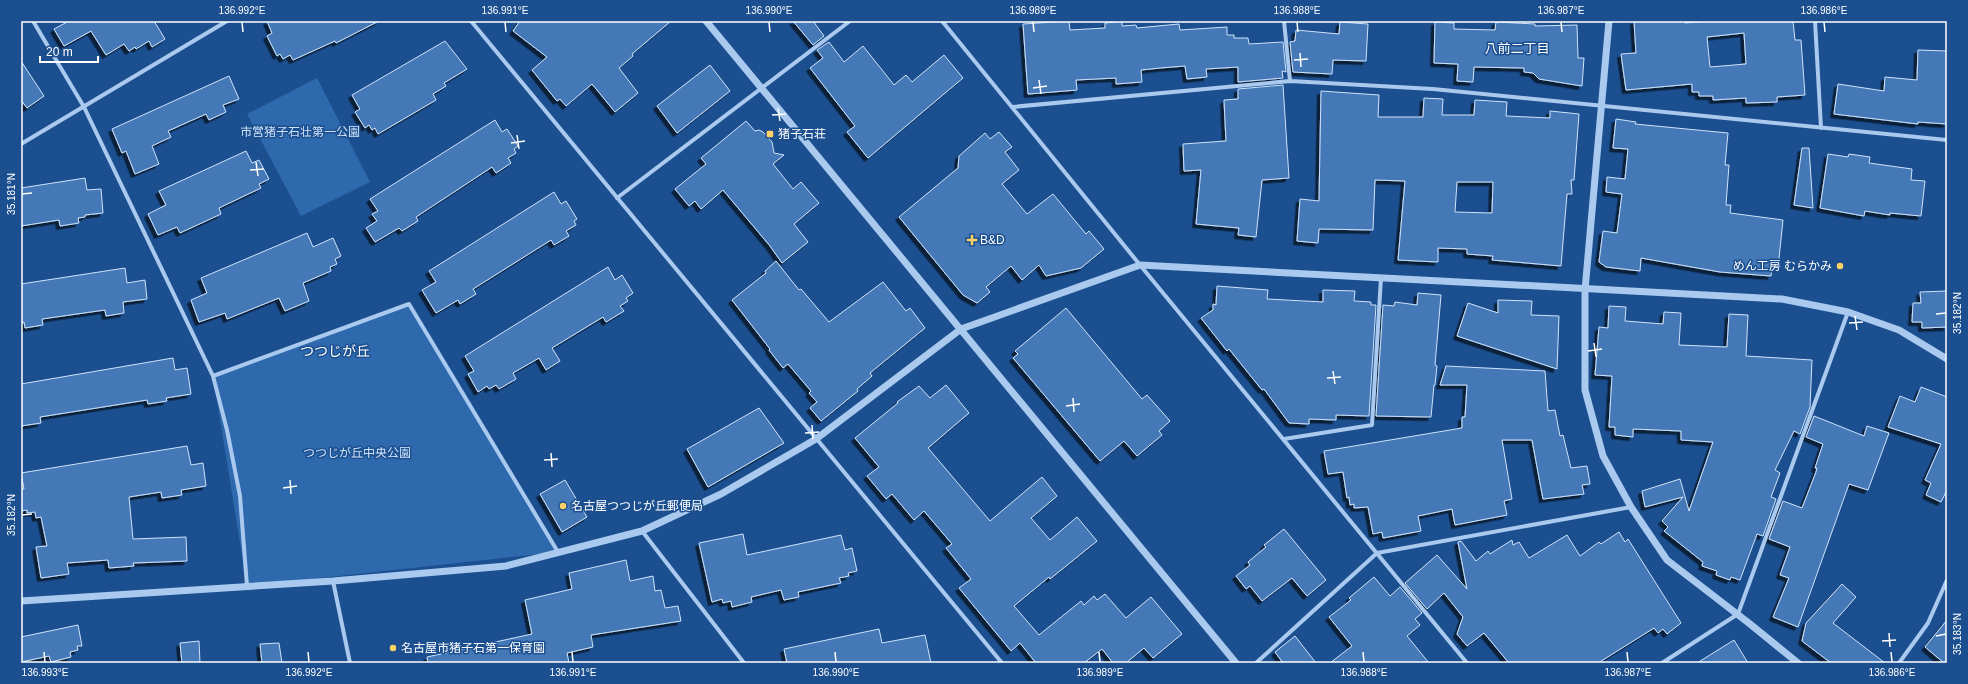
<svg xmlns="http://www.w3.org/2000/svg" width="1968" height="684" viewBox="0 0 1968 684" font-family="Arial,'Noto Sans JP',sans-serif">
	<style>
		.park { fill: #2e69ad }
		.building { fill: #4478b7; stroke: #cfe3fa; fill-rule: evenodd; filter: url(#shadow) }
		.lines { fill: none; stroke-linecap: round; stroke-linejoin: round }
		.minor { stroke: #a9c9ee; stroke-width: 4 }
		.tertiary { stroke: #a9c9ee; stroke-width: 7 }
		.ticks { fill: none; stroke: #fff; stroke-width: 1.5 }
		.poi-dot { fill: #ffd166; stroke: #1b4f8f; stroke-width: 1.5 }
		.labels { text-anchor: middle; stroke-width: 3; stroke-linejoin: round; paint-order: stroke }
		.park-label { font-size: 12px; fill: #cfe3fa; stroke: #1b4f8f }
		.poi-label { font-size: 12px; fill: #fff; stroke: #1b4f8f; text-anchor: start }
		.neighbourhood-label { font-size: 13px; fill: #fff; stroke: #1b4f8f }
		.quarter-label { font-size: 14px; fill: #fff; stroke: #1b4f8f }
		.neatline { fill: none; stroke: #fff; stroke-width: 1.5 }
		.ticks-label { font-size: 10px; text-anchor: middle; fill: #fff }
	</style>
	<defs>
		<filter id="shadow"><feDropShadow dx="-3.5" dy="3.5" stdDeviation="0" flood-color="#0009"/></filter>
	</defs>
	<rect width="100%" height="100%" fill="#1b4f8f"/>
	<path class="park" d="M317 78 370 182 301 216 247 114Z
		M409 304 558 552 247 586 213 376Z"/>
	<path class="building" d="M69 21H154L165 39 152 47 149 41 136 49 135 47 129 51 124 44 106 55 91 31 64 46 54 29Z
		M267 21H379L336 43 335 41 293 60 290 55 283 59 280 54 277 56 267 36 272 33Z
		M520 21H671L632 54 633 56 619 68 638 93 615 112 592 84 566 106 560 99 557 101 532 70 547 57 513 31Z
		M793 21H813L824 36 813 45Z
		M1069 21 1070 30 1105 28V23L1122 21V26L1136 25 1137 28 1179 24 1180 30 1227 27V35H1234V38H1248L1249 44 1283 42 1286 72 1282 71 1283 78 1238 82V67L1206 69 1207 77 1187 79 1185 66 1160 68 1141 70 1142 82 1116 84V78L1076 80 1077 90 1028 94 1023 24Z
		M1634 21H1685V23L1708 21H1793L1795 40H1801L1805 95 1777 97V102L1746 103V98L1713 100V96H1699V92H1692V84L1626 90 1621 54 1636 53ZM1744 33 1746 64 1710 67 1707 37Z
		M1340 22 1368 24 1366 61 1333 60 1332 74 1293 72 1290 42 1295 41 1296 30 1339 34Z
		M1435 22 1454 23V29L1495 30 1496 22 1535 24V26L1577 25 1578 58H1584L1582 86 1539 79 1533 73 1524 72V68L1474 67 1473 82 1457 81 1458 64 1434 63Z
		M445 41 467 69 444 83 446 86 433 94 436 100 378 134 375 128 372 130 369 125 365 128 355 112 360 109 352 95Z
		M829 42 844 62 863 46 894 85 906 75 912 82 944 55 963 78 868 158 847 132 855 126 810 68 823 58 817 50Z
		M1918 50 1947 51V124L1918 122V124L1834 114 1838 84 1884 91 1885 77 1917 80Z
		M21 61 44 96 27 108 21 100Z
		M710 65 730 91 677 133 657 106Z
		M229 76 239 99 223 105 226 112 209 120 206 114 168 131 171 137 152 146 159 164 135 174 126 151 122 153 112 129Z
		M1283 85 1289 178 1262 180 1256 237 1238 235 1239 228 1196 224 1201 170 1184 171 1183 144 1226 141 1224 100 1238 99V89Z
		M1321 91 1379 95 1378 117H1423L1424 98 1443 99 1442 115H1474L1475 100 1507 102 1506 116 1550 118V111L1579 114 1574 180H1571L1572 194H1567L1561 266 1492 260 1493 256 1467 254V249L1438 248V262L1398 260 1405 181 1375 180 1373 230 1319 229 1318 243 1297 241 1300 199 1319 201ZM1457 182H1493L1492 213 1455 212Z
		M1616 119 1636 122 1635 124 1728 133 1725 165H1729L1726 205H1731L1730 213 1783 220 1778 268 1772 267 1771 276 1720 272 1641 258 1640 271 1606 267 1599 262 1603 231 1617 233 1622 194 1606 192 1607 177 1625 179 1628 149 1613 148Z
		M495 120 502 132 507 129 518 146 514 149 516 153 508 158 511 163 496 173 492 167 416 217 418 221 402 231 399 228 375 242 366 228 377 221 372 214 378 211 370 199Z
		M746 121 755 131 759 130 763 132 772 142 774 153 784 155 773 164 793 189 801 182 819 203 794 224 808 242 782 263 770 246 723 190 701 209 695 201 689 206 675 189 706 164 701 158Z
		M999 132 1012 147 1005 152 1019 170 1002 184 1027 214 1053 194 1086 234 1089 231 1104 249 1081 268 1046 276 1039 265 1022 280 1011 266 986 287 990 292 977 303 963 295 899 217 958 168 959 156 985 133 990 139Z
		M1802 148H1809L1813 208 1794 205Z
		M246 151 252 163 259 160 269 179 259 184 261 188 219 208 221 214 180 233 177 227 158 235 148 214 166 205 159 191Z
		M1828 154 1848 157 1849 154 1870 157 1869 163 1912 169 1911 180 1925 181 1921 216 1890 213V215L1865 211 1864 216 1820 208Z
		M85 178 87 190 101 189 103 213 85 215V217L78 218 79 223 60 226 59 220 21 226V188Z
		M554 192 561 204 566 201 577 219 574 221 576 225 566 231 569 236 554 245 551 240 473 289 476 294 460 304 458 300 436 313 422 290 436 282 429 271Z
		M307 233 313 247 333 238 341 256 335 259 337 264 330 267 331 271 303 283 309 301 285 311 279 298 227 319 225 313 199 322 191 300 207 293 201 278Z
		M776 261 799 290 801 289 829 322 883 282 906 311 910 308 925 328 870 373 872 376 857 389 858 391 821 421 810 408 817 402 809 393 811 391 788 364 783 368 769 350 770 349 732 300 766 273 765 271Z
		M608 267 615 280 622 275 633 293 626 298 628 301 620 306 624 311 606 322 603 317 552 348 560 361 546 370 539 358 513 373 516 379 499 389 496 385 489 389 487 386 478 392 468 374 474 371 465 356Z
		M125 268 127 283 145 280 147 299 123 302 124 313 106 316 105 310 42 319 43 325 25 328 24 322 21 323V284Z
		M1217 286 1268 290 1267 299 1323 302V290L1355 291 1354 301 1371 302V305H1376L1369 416 1336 415V420L1309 419V424L1289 423 1264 389 1262 390 1229 349 1227 351 1201 318 1213 310V304L1216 305Z
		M1947 291V327L1922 328V322H1912L1913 303H1921L1920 292Z
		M1418 293 1441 295 1435 365 1437 366 1435 385H1434L1431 417 1376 416 1383 305 1394 306 1395 302 1417 305Z
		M1498 300 1532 301 1531 315 1559 316 1557 369 1457 336 1468 303 1498 313Z
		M1609 306 1626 307 1625 321 1663 324 1664 312 1681 313 1679 345 1727 347 1729 314 1748 315 1746 356 1812 360 1810 407 1800 434 1794 431 1775 470 1780 473 1771 497 1776 499 1763 536 1757 534 1740 580 1731 577 1730 580 1716 575 1717 571 1702 566 1703 562 1664 531 1668 527 1662 521 1683 497 1645 507 1642 491 1680 479 1689 511 1713 442 1681 440V431L1633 429V437L1615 435V427H1609L1612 376 1595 375 1599 327 1608 328Z
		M1066 308 1142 399 1147 395 1170 421 1159 431 1162 435 1137 456 1124 441 1100 461 1013 358 1018 354 1015 351Z
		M173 358 175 370 187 368 191 394 166 398 167 401 148 404 147 400 40 417 41 423 21 426V384Z
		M1446 366 1545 371 1548 411 1555 410 1560 436 1563 435 1571 468 1587 466 1590 484 1582 485 1584 494 1543 499 1532 440H1502L1512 499 1504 501 1507 515 1455 525 1452 509 1418 516 1421 531 1383 538 1382 532 1373 534 1368 507 1354 508V504L1350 505 1349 497 1347 498 1343 472 1328 474 1324 451 1462 428V417H1465L1467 385H1440Z
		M946 385 969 413 928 448 990 521 1042 477 1057 496 1031 518 1050 540 1077 517 1097 541 1050 579 1049 577 1014 606 1039 635 1081 601 1084 605 1094 596 1097 600 1105 594 1126 618 1151 597 1182 634 1153 658 1144 648 1126 663H1113L1102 649 1084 663H1036L1020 643 1011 651 959 588 971 579 946 548 952 544 924 511 914 520 892 494 886 499 867 476 879 467 855 438 898 403 897 402 919 386 930 398Z
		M1921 387 1947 397V490L1941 502 1926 495 1931 483 1925 480 1941 444 1888 427 1900 396 1915 402Z
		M759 408 784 443 708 487 687 449Z
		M1814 416 1864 436 1867 426 1889 433 1868 490 1849 484 1798 627 1773 617 1789 578 1780 575 1790 547 1769 539 1783 501 1802 508 1816 472 1817 468H1815L1823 444 1806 437Z
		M187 446 191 465 203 463 206 486 181 490 182 495 162 498 161 492 129 497 133 539 186 537 187 561 133 563 134 566 109 568 108 560 67 563 69 574 41 578 36 547 47 546 41 517 36 518 35 512 27 513V510L21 511V489H24L21 473Z
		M565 480 587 517 562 532 540 494Z
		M1284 529 1326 580 1307 596 1292 578 1262 601 1250 586 1246 589 1236 576 1250 565 1248 562 1266 547 1264 545Z
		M1619 532 1625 542 1628 539 1681 623 1667 634 1663 629 1658 633 1654 628 1598 663H1509L1484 633 1467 646 1457 634 1463 617 1444 593 1427 609 1405 583 1437 555 1467 589 1458 542 1461 541 1476 561 1488 551 1490 554 1512 540 1513 545 1519 542 1529 558 1567 535 1580 556 1599 542 1601 544Z
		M743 534 747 555 841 535 845 550 852 548 857 571 848 573 849 576 839 578 841 583 798 592 799 597 784 600 781 590 751 597 752 602 732 607 731 601 723 603 722 599 712 602 699 543Z
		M626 560 630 581 653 576 655 591 661 590 665 608 678 606 681 621 591 635 593 647 567 653 569 663H428L427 657 532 634 525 600 572 589 569 573Z
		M1374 577 1390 596 1400 587 1422 613 1415 619 1420 625 1407 636 1429 663H1330L1352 646 1329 617 1351 600 1349 598Z
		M1842 584 1856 597 1833 623 1885 663H1831L1802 641 1806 623Z
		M1947 620V663H1944L1925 647Z
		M78 625 82 646H77L78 650 70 652 71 657 51 662 49 656 21 662V637Z
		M879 629 882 643 925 635 931 663H787L784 649Z
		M1295 636 1316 663H1283L1275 652Z
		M1734 640 1748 663H1697Z
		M199 641 200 663H182L180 643Z
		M279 643 282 663H262L260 644Z"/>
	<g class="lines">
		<path class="minor" d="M33 21 84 107 213 376 227 430 240 496 247 586
			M471 21 1002 663
			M942 21 1140 265 1467 663
			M1284 21 1290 81
			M1815 21 1821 128
			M1012 107 1290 81 1433 89 1947 140
			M21 144 227 21
			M617 198 850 21
			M213 376 409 304 558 552
			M1284 439 1372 425 1381 278
			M642 531 744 663
			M333 581 350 663
			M1256 663 1377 553 1631 507
			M1662 663 1738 614 1848 312
			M1899 663 1928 623 1947 580"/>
		<path class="tertiary" d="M706 21 1236 663
			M1609 21 1585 290V390L1603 456 1631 507 1667 560 1750 624 1798 663
			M21 601 333 581 506 566 642 531 721 494 816 439 961 329 1140 265 1782 299 1848 312 1899 330 1947 359"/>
	</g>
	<path class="ticks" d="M242 22 243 32M505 22 506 32M769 22 770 32M1033 22 1034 32M1297 22 1298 32M1561 22 1562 32M1824 22 1825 32M1300 53 1301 67M1294 60 1308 59M1039 80 1041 94M1033 88 1047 86M778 108 780 121M772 115 786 114M517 135 519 149M511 143 525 141M256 162 258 176M250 170 264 169M22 194 32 193M1936 314 1946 313M1855 316 1857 330M1849 323 1863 322M1594 343 1596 357M1588 351 1602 349M1333 371 1335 384M1327 378 1341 377M1073 398 1074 412M1066 406 1080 404M812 425 813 439M805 433 819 432M551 453 552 467M544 460 558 459M290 480 291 494M283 488 297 486M22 515 32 514M1889 633 1890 647M1936 636 1946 634M1882 641 1896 640M44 652 45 662M308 652 309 662M572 652 573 662M835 652 836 662M1099 652 1100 662M1363 652 1364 662M1627 652 1628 662M1891 652 1892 662"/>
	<g class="poi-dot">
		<rect x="766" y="130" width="8" height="8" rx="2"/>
		<path d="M970 234h4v4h4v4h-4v4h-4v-4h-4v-4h4z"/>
		<circle cx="1840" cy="266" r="4"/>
		<circle cx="563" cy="506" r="4"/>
		<circle cx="393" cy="648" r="4"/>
	</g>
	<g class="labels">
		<g class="park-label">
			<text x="300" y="136">市営猪子石壮第一公園</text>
			<text x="357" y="457">つつじが丘中央公園</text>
		</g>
		<g class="poi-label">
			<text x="778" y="138">猪子石荘</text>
			<text x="980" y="244">B&amp;D</text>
			<text x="1832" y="270" text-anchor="end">めん工房 むらかみ</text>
			<text x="571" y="510">名古屋つつじが丘郵便局</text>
			<text x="401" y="652">名古屋市猪子石第一保育園</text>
		</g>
		<g class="neighbourhood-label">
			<text x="1517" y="53">八前二丁目</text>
		</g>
		<g class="quarter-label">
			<text x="335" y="356">つつじが丘</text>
		</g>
	</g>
	<rect width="1968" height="684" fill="none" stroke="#1b4f8f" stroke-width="44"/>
	<path d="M40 56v6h58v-6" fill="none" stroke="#ffffff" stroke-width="2"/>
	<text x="46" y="56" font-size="12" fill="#ffffff" stroke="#1b4f8f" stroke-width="3" paint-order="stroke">20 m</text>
	<rect x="22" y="22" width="1924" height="640" class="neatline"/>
	<g class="ticks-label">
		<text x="242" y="14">136.992°E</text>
		<text x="505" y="14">136.991°E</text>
		<text x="769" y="14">136.990°E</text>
		<text x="1033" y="14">136.989°E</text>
		<text x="1297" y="14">136.988°E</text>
		<text x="1561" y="14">136.987°E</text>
		<text x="1824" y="14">136.986°E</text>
		<text transform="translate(11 194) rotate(-90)" y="4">35.181°N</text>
		<text transform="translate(1957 313) rotate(-90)" y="4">35.182°N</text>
		<text transform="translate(11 515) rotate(-90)" y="4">35.182°N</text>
		<text transform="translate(1957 634) rotate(-90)" y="4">35.183°N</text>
		<text x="45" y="676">136.993°E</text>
		<text x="309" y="676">136.992°E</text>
		<text x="573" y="676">136.991°E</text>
		<text x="836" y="676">136.990°E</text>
		<text x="1100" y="676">136.989°E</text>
		<text x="1364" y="676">136.988°E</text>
		<text x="1628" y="676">136.987°E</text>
		<text x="1892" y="676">136.986°E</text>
	</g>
</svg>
